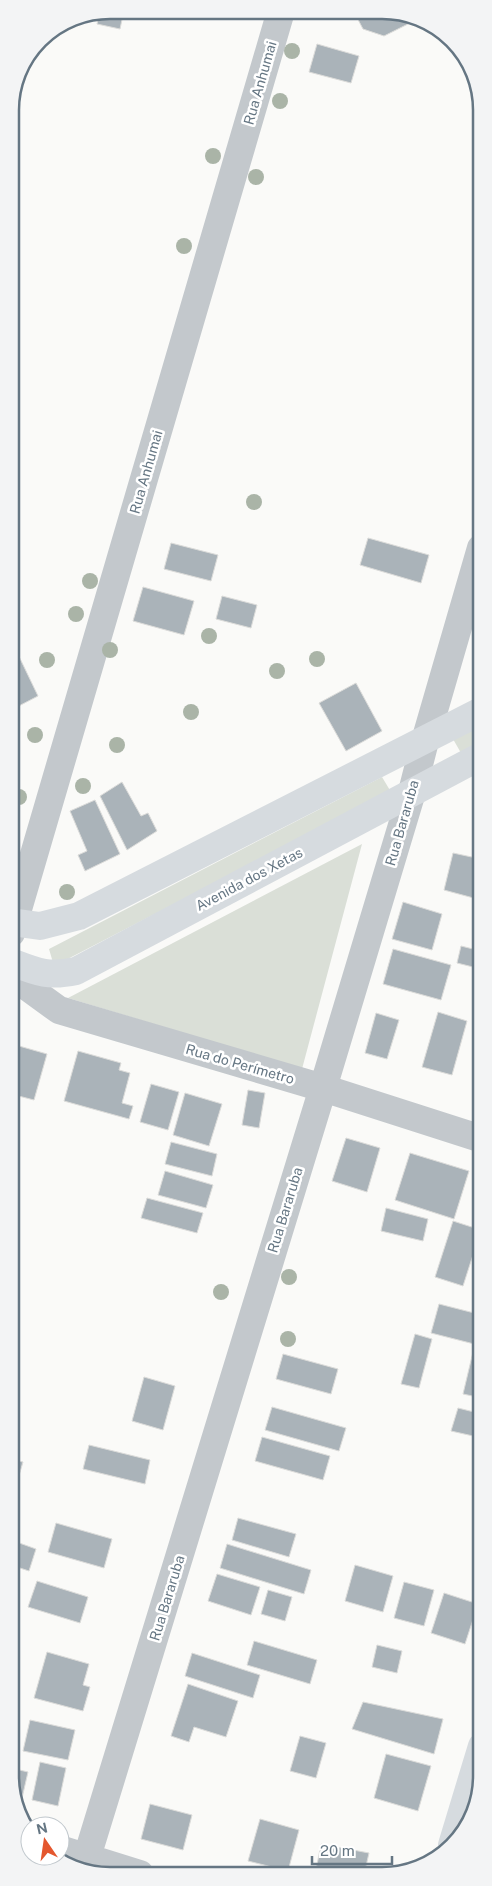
<svg xmlns="http://www.w3.org/2000/svg" width="492" height="1886" viewBox="0 0 492 1886" font-family="'Public Sans',sans-serif">
	<style>
		.green { fill: #dadfd7 }
		.building { fill: #aab3b9; stroke: #dcdcda }
		.lines { fill: none; stroke-linecap: round; stroke-linejoin: round }
		.street { stroke: #c3c8cc; stroke-width: 28 }
		.secondary { stroke: #d6dbdf; stroke-width: 28 }
		.tree { fill: #aab4a7 }
		.labels { text-anchor: middle; stroke-width: 5; stroke-linejoin: round; paint-order: stroke }
		.street-label { font-size: 14px; fill: #657683; stroke: #fff }
		.rim { fill: none; stroke: #657683; stroke-width: 2.5 }
	</style>
	<rect width="100%" height="100%" fill="#fafaf8"/>
	<path class="green" d="M481 723V743L461 753 453 739Z
		M382 777 391 792 54 966 49 949Z
		M362 844 302 1069 68 998Z"/>
	<path class="building" d="M110 10H124L120 29 97 24 100 12Z
		M354 12H402L416 20 384 36 363 29Z
		M317 44 359 56 351 83 309 72Z
		M368 538 429 555 421 583 360 565Z
		M171 543 218 555 211 581 164 569Z
		M143 587 194 601 184 635 133 621Z
		M222 596 257 605 251 628 216 619Z
		M13 644 38 696 13 709 10 705V646Z
		M356 683 382 731 346 751 319 703Z
		M122 782 141 816 148 813 157 831 127 850 100 796Z
		M95 800 120 854 85 871 78 855 87 851 70 811Z
		M453 853 481 859V900L444 890Z
		M403 902 442 914 432 950 392 939Z
		M461 946 481 951V969L457 963Z
		M393 949 451 965 441 1000 383 984Z
		M481 981V1015L474 1014Z
		M438 1012 467 1021 452 1075 422 1067Z
		M376 1013 399 1020 387 1059 365 1053Z
		M19 1046 47 1054 34 1100 11 1094V1077Z
		M78 1051 121 1063 119 1070 130 1073 122 1103 133 1106 129 1119 64 1101Z
		M151 1084 179 1092 168 1130 140 1122Z
		M248 1090 265 1093 259 1128 242 1125Z
		M185 1093 222 1104 209 1146 173 1135Z
		M346 1138 380 1148 367 1192 332 1181Z
		M171 1142 217 1154 212 1176 165 1164Z
		M410 1153 469 1171 454 1219 395 1200Z
		M165 1171 213 1185 206 1208 158 1195Z
		M147 1198 203 1213 197 1233 141 1218Z
		M386 1208 428 1219 423 1241 381 1231Z
		M453 1221 481 1230 463 1286 435 1277Z
		M439 1304 482 1315V1346L431 1333Z
		M415 1334 432 1339 419 1388 401 1384Z
		M473 1352 482 1354V1398L463 1394Z
		M283 1354 338 1369 331 1394 276 1379Z
		M144 1377 175 1386 163 1430 132 1421Z
		M272 1407 346 1428 339 1451 265 1430Z
		M458 1408 482 1414V1438L451 1431Z
		M262 1437 330 1456 323 1480 255 1461Z
		M89 1445 150 1460 145 1484 83 1469Z
		M11 1459 23 1462 15 1489 11 1488Z
		M238 1518 296 1534 289 1557 232 1540Z
		M56 1523 112 1539 104 1568 48 1552Z
		M11 1540 36 1549 29 1571 11 1565Z
		M227 1544 311 1570 304 1594 220 1568Z
		M355 1565 393 1576 383 1612 345 1601Z
		M217 1574 260 1587 251 1615 208 1601Z
		M37 1581 88 1597 80 1623 28 1607Z
		M404 1582 434 1590 424 1626 394 1618Z
		M268 1590 292 1597 285 1621 261 1614Z
		M444 1593 478 1604 465 1644 431 1633Z
		M254 1641 317 1660 310 1684 247 1665Z
		M377 1645 402 1651 397 1673 372 1667Z
		M47 1652 89 1664 83 1685 90 1687 83 1711 34 1698Z
		M192 1653 260 1675 253 1698 185 1676Z
		M188 1684 238 1701 226 1737 194 1727 189 1742 171 1736Z
		M363 1702 443 1719 434 1754 352 1729Z
		M30 1720 75 1730 68 1760 23 1751Z
		M300 1736 326 1743 316 1778 290 1771Z
		M386 1754 431 1766 418 1811 374 1798Z
		M40 1762 66 1768 58 1806 32 1800Z
		M11 1768 28 1772 20 1807 11 1790Z
		M150 1804 192 1815 183 1850 141 1839Z
		M260 1819 299 1830 288 1871 248 1861Z
		M321 1844 369 1853 364 1875H315Z"/>
	<g class="lines">
		<path class="street" d="M11 933 281 11
			M11 968 30 989 59 1010 323 1088 482 1139
			M60 1849 140 1874
			M83 1870 323 1088 412 792 425 741 481 548"/>
		<path class="secondary" d="M11 922 40 926 79 916 481 711
			M11 962C37 972 48 977 76 971L481 756
			M452 1845 482 1746"/>
	</g>
	<g class="tree">
		<circle cx="292" cy="51" r="8"/>
		<circle cx="280" cy="101" r="8"/>
		<circle cx="213" cy="156" r="8"/>
		<circle cx="256" cy="177" r="8"/>
		<circle cx="184" cy="246" r="8"/>
		<circle cx="254" cy="502" r="8"/>
		<circle cx="90" cy="581" r="8"/>
		<circle cx="76" cy="614" r="8"/>
		<circle cx="209" cy="636" r="8"/>
		<circle cx="110" cy="650" r="8"/>
		<circle cx="317" cy="659" r="8"/>
		<circle cx="47" cy="660" r="8"/>
		<circle cx="277" cy="671" r="8"/>
		<circle cx="191" cy="712" r="8"/>
		<circle cx="35" cy="735" r="8"/>
		<circle cx="117" cy="745" r="8"/>
		<circle cx="83" cy="786" r="8"/>
		<circle cx="19" cy="797" r="8"/>
		<circle cx="67" cy="892" r="8"/>
		<circle cx="289" cy="1277" r="8"/>
		<circle cx="221" cy="1292" r="8"/>
		<circle cx="288" cy="1339" r="8"/>
	</g>
	<g class="labels">
		<g class="street-label">
			<text transform="translate(260 83) rotate(-74)" y="5">Rua Anhumai</text>
			<text transform="translate(146 472) rotate(-74)" y="5">Rua Anhumai</text>
			<text transform="translate(402 823) rotate(-74)" y="5">Rua Bararuba</text>
			<text transform="translate(249 879) rotate(-28)" y="5">Avenida dos Xetas</text>
			<text transform="translate(240 1064) rotate(16)" y="5">Rua do Perímetro</text>
			<text transform="translate(285 1210) rotate(-73)" y="5">Rua Bararuba</text>
			<text transform="translate(167 1598) rotate(-73)" y="5">Rua Bararuba</text>
		</g>
	</g>
	<path d="M0 0H492V1886H0ZM110 19H382A91 91 0 0 1 473 110V1776A91 91 0 0 1 382 1867H110A91 91 0 0 1 19 1776V110A91 91 0 0 1 110 19Z" fill="#f3f4f5" fill-rule="evenodd"/>
	<path class="rim" d="M110 19H382A91 91 0 0 1 473 110V1776A91 91 0 0 1 382 1867H110A91 91 0 0 1 19 1776V110A91 91 0 0 1 110 19Z"/>
	<g transform="translate(45 1841) rotate(347)"><circle r="24" fill="#ffffff" stroke="#c1c8cd"/>
	<path d="M0-4L9 19L0 12L-9 19Z" fill="#e4572e"/>
	<text y="-8" font-size="14" font-weight="bold" text-anchor="middle" fill="#657683">N</text>
	</g>
	<path d="M312 1856v8h80v-8" fill="none" stroke="#657683" stroke-width="2.5"/>
	<text x="320" y="1856" font-size="15" fill="#657683" stroke="#ffffff" stroke-width="4" paint-order="stroke">20 m</text>
</svg>
